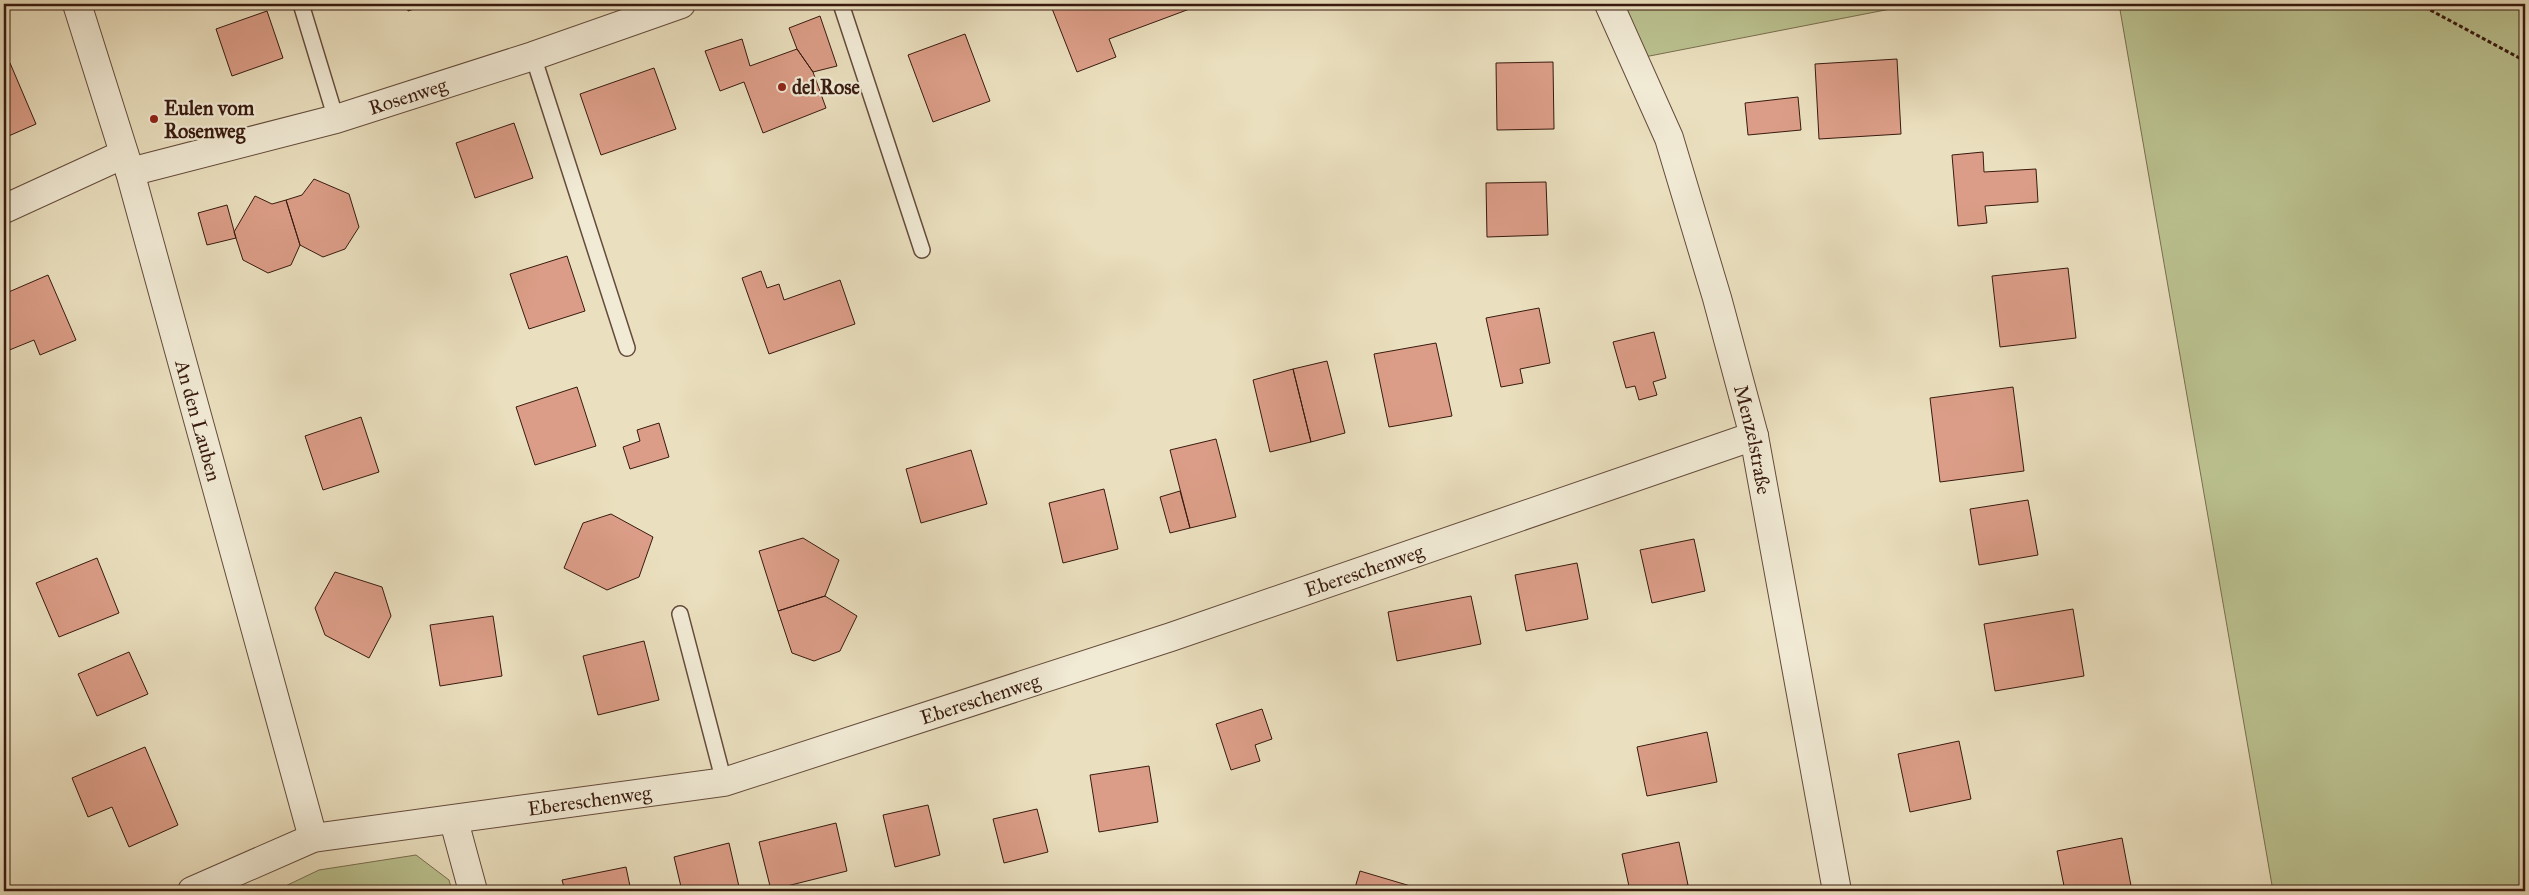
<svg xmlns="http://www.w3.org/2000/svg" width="2529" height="895" viewBox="0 0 2529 895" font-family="'IM FELL Great Primer',serif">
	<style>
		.green { fill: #bac18f; stroke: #796e4f }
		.building { fill: #db9d87; stroke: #381a0f }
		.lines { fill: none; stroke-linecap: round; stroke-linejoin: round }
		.service-casing { stroke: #644b3b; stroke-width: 18 }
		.minor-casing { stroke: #644b3b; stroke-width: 30 }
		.path { stroke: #381a0f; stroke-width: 3; stroke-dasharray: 4 2.5; stroke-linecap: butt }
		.service { stroke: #f1ead5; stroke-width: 15 }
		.minor { stroke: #f1ead5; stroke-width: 28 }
		.poi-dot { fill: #8f2418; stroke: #f1ead5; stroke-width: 2 }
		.labels { text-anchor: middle; stroke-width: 4.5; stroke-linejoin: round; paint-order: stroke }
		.poi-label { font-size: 20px; font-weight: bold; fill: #381a0f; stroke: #f1ead5; text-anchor: start }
		.street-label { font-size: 20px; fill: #381a0f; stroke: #f1ead5 }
	</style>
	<rect width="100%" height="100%" fill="#eadfbe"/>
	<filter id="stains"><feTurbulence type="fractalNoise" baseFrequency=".004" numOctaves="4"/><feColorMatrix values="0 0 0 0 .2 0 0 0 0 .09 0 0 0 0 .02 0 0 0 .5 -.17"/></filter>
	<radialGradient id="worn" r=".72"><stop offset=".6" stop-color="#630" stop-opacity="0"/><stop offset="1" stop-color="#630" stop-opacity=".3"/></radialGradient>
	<path class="green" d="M1604 4H1916L1629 60Z
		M2119 4H2525V891H2273Z
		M416 855 449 880 452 891H275L319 870Z"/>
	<path class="building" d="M406 4H429L408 11Z
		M1056 4H1203L1109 39 1116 57 1077 72 1051 6Z
		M1477 4H1528L1477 6Z
		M267 11 283 58 232 76 216 29Z
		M820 16 837 66 813 72 797 49 789 28Z
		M965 34 990 101 933 122 908 55Z
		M742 39 750 66 797 49 813 72 826 108 763 133 744 82 720 91 705 51Z
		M1897 59 1901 134 1819 139 1815 64Z
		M1553 62 1554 129 1497 130 1496 63Z
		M10 63 36 124 4 138V66Z
		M654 68 676 129 601 155 580 94Z
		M1798 97 1801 130 1748 135 1745 103Z
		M514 123 533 178 475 198 456 143Z
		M1983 152 1984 172 2036 169 2038 202 1985 206 1987 223 1958 226 1952 155Z
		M314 179 349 194 359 227 345 249 323 257 300 245 286 200 302 195Z
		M1546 182 1548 235 1487 237 1486 183Z
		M255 196 272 204 286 200 300 245 291 265 268 273 243 260 234 232Z
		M227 205 236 238 207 245 198 213Z
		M567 256 585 311 529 329 510 274Z
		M2068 268 2076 338 2000 347 1992 276Z
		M761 271 767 288 779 284 784 300 840 280 855 324 769 354 742 278Z
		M48 275 76 340 40 355 34 340 7 351 4 344V294Z
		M1539 308 1550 363 1520 369 1523 383 1501 387 1486 318Z
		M1654 332 1666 378 1653 382 1657 395 1639 400 1635 386 1626 388 1613 342Z
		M1436 343 1452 416 1389 427 1374 354Z
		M1327 361 1345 433 1311 442 1293 369Z
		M1293 369 1311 442 1270 452 1253 380Z
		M577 387 596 446 535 465 516 407Z
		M2013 387 2024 471 1940 482 1930 398Z
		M361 417 379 472 323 490 305 436Z
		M659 423 669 457 630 469 623 447 640 441 637 430Z
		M1216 439 1236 517 1190 528 1170 450Z
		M971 450 987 504 921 523 906 469Z
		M1104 489 1118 549 1063 563 1049 503Z
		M1180 491 1190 528 1170 533 1160 497Z
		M2028 500 2038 555 1979 565 1970 509Z
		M611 514 653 537 639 577 607 590 564 568 583 523Z
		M803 538 839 560 825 596 778 611 759 551Z
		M1694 539 1705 591 1652 603 1640 550Z
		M97 558 119 613 59 637 36 583Z
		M1577 563 1588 619 1526 631 1515 575Z
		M335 572 382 587 391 616 369 658 325 635 315 608Z
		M825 596 857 616 840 651 814 661 792 653 778 611Z
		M1471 596 1481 644 1397 661 1388 612Z
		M2073 609 2084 676 1995 691 1984 624Z
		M493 616 502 676 440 686 430 625Z
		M644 641 659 700 598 715 583 656Z
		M129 652 148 694 97 716 78 674Z
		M1262 709 1272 739 1255 745 1260 761 1231 770 1216 724Z
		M1707 732 1717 782 1647 796 1637 747Z
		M1959 741 1971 799 1910 812 1898 754Z
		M145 747 178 825 129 847 112 807 88 817 72 778Z
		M1149 766 1158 822 1099 832 1090 775Z
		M928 805 940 855 895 867 883 815Z
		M1037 809 1048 852 1004 863 993 819Z
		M836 823 847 871 771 890 759 842Z
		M2122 838 2132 891H2065L2057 851Z
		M1679 842 1688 885 1656 891H1630L1622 854Z
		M729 843 740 891H682L674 857Z
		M626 867 631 891H565L562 880Z
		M1360 871 1424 890V891H1354Z"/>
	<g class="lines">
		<g class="service-casing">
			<path id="service" d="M301 4 336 119
				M841 4 922 250
				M533 56 627 348
				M680 614 724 782"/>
		</g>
		<g class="minor-casing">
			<g id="minor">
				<path id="s1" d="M77 4 130 172 313 838"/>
				<path id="s2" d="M1609 4 1669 138 1717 298 1754 436 1837 891"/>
				<path id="s3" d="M130 172 336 119 533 56 681 4"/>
				<path d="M4 209 124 154"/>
				<path d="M454 821 473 891"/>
				<path id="s4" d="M192 891 313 838 724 782 1171 637 1754 436"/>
			</g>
		</g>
		<path class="path" d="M2419 4 2525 61"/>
		<use href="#service" class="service"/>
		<use href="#minor" class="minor"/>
	</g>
	<g class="poi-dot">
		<circle cx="782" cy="87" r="5"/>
		<circle cx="154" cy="119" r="5"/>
	</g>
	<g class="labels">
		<g class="poi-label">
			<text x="792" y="94">del Rose</text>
			<text x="164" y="115">Eulen vom<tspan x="164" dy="23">Rosenweg</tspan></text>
		</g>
		<g class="street-label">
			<text dy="7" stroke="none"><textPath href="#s3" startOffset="288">Rosenweg</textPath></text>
			<text dy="7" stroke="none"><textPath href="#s1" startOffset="434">An den Lauben</textPath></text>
			<text dy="7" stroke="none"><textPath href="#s2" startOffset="460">Menzelstraße</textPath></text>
			<text dy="7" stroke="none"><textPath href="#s4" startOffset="1221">Ebereschenweg</textPath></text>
			<text dy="7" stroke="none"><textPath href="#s4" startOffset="816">Ebereschenweg</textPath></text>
			<text dy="7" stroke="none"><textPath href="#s4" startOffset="411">Ebereschenweg</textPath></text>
		</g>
	</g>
	<rect width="2529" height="895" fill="none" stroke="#eadfbe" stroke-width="20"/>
	<rect x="5" y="5" width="2519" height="885" fill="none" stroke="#381a0f" stroke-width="2.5"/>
	<rect x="10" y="10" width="2509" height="875" fill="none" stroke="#381a0f"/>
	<rect width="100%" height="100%" filter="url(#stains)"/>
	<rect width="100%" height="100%" fill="url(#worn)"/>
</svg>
